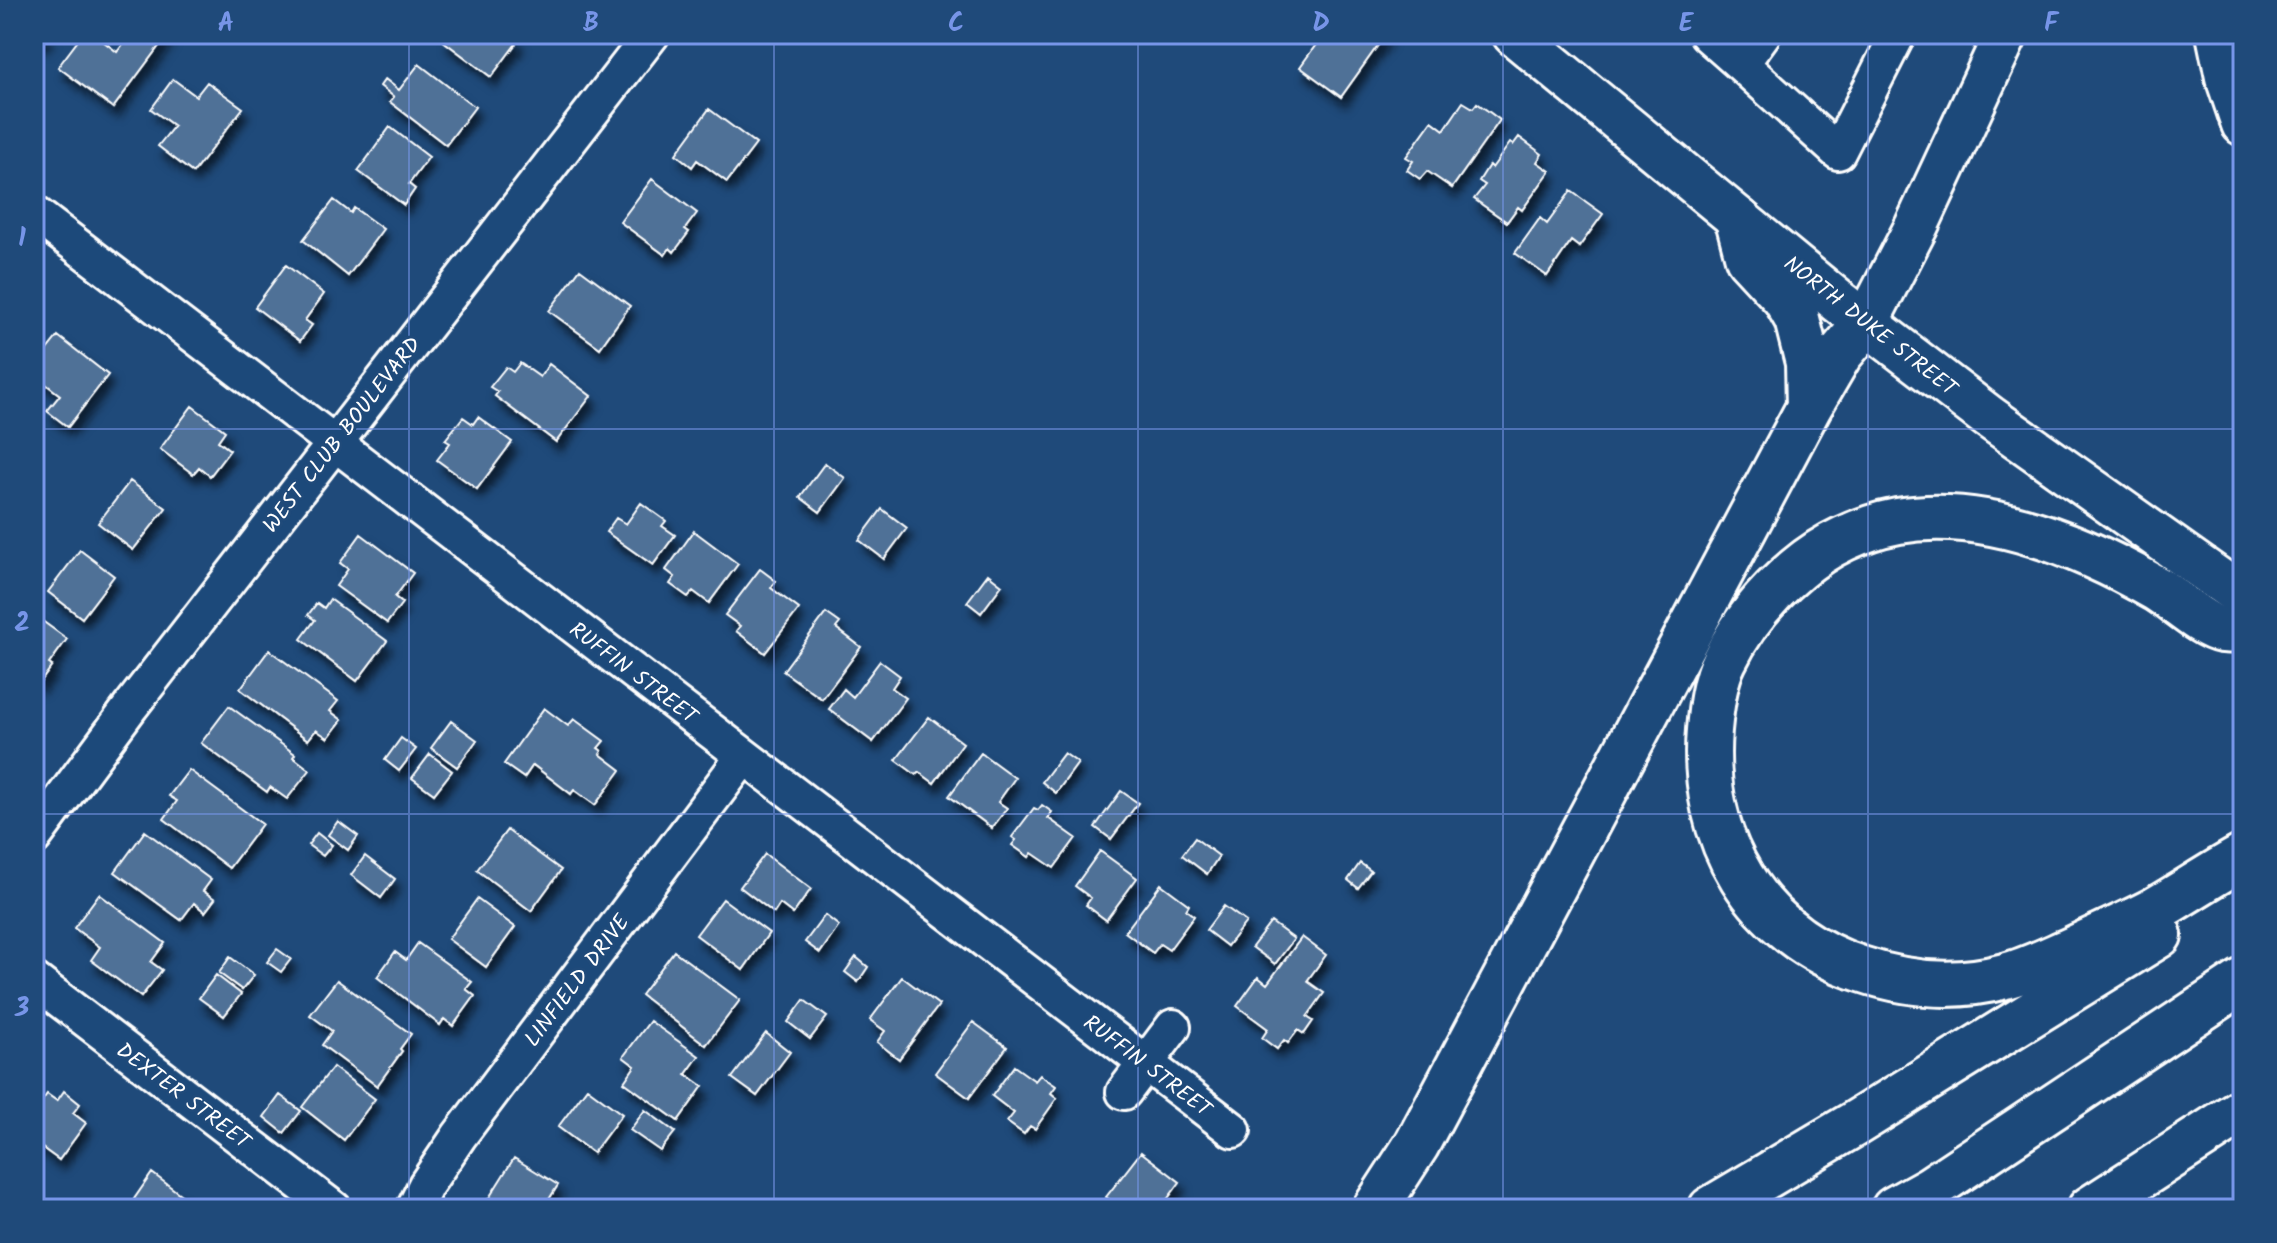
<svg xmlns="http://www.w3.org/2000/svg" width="2277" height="1243" viewBox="0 0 2277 1243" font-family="Kalam,sans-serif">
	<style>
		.building { fill: #507197; stroke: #fff; stroke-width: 2; filter: url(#shadow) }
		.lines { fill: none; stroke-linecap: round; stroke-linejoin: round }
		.minor-casing { stroke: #fff; stroke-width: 40 }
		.major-casing { stroke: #fff; stroke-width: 48 }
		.highway-casing { stroke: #fff; stroke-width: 50 }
		.minor { stroke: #1f4a7a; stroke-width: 34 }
		.major { stroke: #1f4a7a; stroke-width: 42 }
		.highway { stroke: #1f4a7a; stroke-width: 44 }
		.grid { fill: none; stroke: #7795e8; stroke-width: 2; stroke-opacity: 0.55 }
		.labels { text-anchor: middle; stroke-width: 6; stroke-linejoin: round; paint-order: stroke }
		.street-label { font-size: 22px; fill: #fff; stroke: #1f4a7a }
		.neatline { fill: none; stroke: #7795e8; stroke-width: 3 }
		.grid-label { font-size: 26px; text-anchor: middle; font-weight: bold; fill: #7795e8 }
	</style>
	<defs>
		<filter id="shadow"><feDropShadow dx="5" dy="9" stdDeviation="4" flood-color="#0009"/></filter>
	</defs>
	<rect width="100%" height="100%" fill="#1f4a7a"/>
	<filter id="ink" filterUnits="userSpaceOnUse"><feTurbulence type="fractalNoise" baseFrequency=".0125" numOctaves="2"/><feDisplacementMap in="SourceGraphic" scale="16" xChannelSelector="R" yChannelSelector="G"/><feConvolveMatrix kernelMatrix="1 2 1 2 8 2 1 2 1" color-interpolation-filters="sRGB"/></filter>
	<g filter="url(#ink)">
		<path class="building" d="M34 34H48L41 43 34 38Z
			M83 34H94L117 52 131 34H168L113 108 58 67Z
			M447 34H509L518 41 491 77 442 40Z
			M1313 34H1386L1341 97 1300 67 1320 39Z
			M419 64 475 107 446 145 390 102 394 97 380 86 385 79 399 90Z
			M173 79 196 96 207 82 243 108 193 173 158 146 174 126 151 109Z
			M1463 102 1473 108 1477 103 1500 120 1452 188 1427 171 1420 179 1407 170 1413 161 1406 157 1432 121 1444 130Z
			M709 109 756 144 727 182 697 160 692 167 676 154Z
			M390 127 429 157 409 184 415 189 404 205 358 171Z
			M1519 137 1542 154 1537 162 1550 171 1522 210 1518 207 1507 222 1474 199 1485 185 1479 181 1489 165 1492 168 1510 143 1513 145Z
			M652 179 697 213 685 229 689 232 674 252 670 248 665 255 620 222Z
			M1571 191 1603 214 1579 247 1571 241 1547 276 1515 253 1540 218 1547 224Z
			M334 200 351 213 354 208 383 229 348 276 303 240Z
			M286 265 324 294 305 320 312 325 300 341 255 307Z
			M580 269 630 306 600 348 549 311Z
			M58 336 108 375 68 427 47 411 60 395 34 375V366Z
			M520 363 540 377 549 364 591 396 556 442 495 396 498 392 490 387 506 367 513 372Z
			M192 406 225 431 218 441 230 450 210 476 199 467 193 474 160 449Z
			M463 417 473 424 478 417 512 442 477 489 437 460 450 443 445 440Z
			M825 463 845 478 820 512 800 497Z
			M130 481 166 508 133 550 98 523Z
			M641 503 666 521 662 526 675 535 653 565 606 532 616 518 626 524Z
			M882 509 907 528 884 559 859 540Z
			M694 531 738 564 709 603 693 591 688 597 670 584 675 577 666 570Z
			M361 534 413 573 395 597 402 603 387 623 336 586 348 569 340 563Z
			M80 550 114 576 82 618 48 592Z
			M760 569 776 581 771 588 799 609 765 653 736 631 740 626 725 615Z
			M988 574 1002 585 981 613 967 602Z
			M330 599 387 641 357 681 301 639 315 620 308 615 317 603 324 608Z
			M826 613 840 623 836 628 861 647 822 699 783 671Z
			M34 615 67 639 49 664 52 666 39 684 34 680Z
			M269 650 338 701 330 711 342 720 328 738 316 730 308 740 240 689Z
			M880 661 900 676 892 688 906 698 873 742 829 709 844 689 853 697Z
			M229 706 295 754 293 757 310 770 287 799 270 787 267 792 201 743Z
			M544 708 568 726 574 719 604 741 598 748 602 751 600 754 621 770 595 805 574 790 571 794 533 765 524 778 504 764Z
			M929 717 963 743 934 783 919 772 916 775 896 760Z
			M451 721 477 740 457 767 431 748Z
			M401 738 416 749 399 771 385 760Z
			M981 753 1015 778 998 802 1007 808 992 828 949 796Z
			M1064 753 1078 763 1056 793 1042 782Z
			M430 754 452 771 434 794 412 778Z
			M189 770 262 824 229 868 164 819 177 801 169 796Z
			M1121 791 1138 803 1111 839 1095 827Z
			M1042 805 1052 812 1048 818 1076 838 1054 868 1032 853 1029 857 1012 845 1016 840 1012 837 1034 808 1038 810Z
			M338 821 358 836 348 850 328 835Z
			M507 830 561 870 531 911 477 870Z
			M145 831 211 880 203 891 215 899 205 912 194 903 181 920 115 872Z
			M317 833 332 845 323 856 308 845Z
			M1195 838 1219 856 1207 874 1182 855Z
			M1100 851 1137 878 1106 920 1086 905 1091 898 1075 886Z
			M765 854 811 889 793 914 780 904 774 913 740 887Z
			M365 856 395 879 381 898 351 875Z
			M1360 863 1371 871 1358 888 1348 880Z
			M1161 884 1189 905 1186 910 1194 916 1169 950 1160 944 1153 953 1125 932Z
			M99 894 165 943 151 962 162 970 141 997 91 960 100 947 74 928Z
			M477 899 515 927 486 967 448 939Z
			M723 899 769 933 743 970 696 935Z
			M1224 906 1246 922 1227 946 1206 930Z
			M825 915 839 926 820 953 805 942Z
			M1271 922 1294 939 1275 964 1252 947Z
			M1302 937 1326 955 1307 981 1324 993 1307 1017 1313 1021 1304 1034 1298 1030 1288 1043 1284 1040 1277 1049 1262 1038 1268 1029 1237 1006 1258 977 1267 984Z
			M418 943 472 982 466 989 475 996 453 1026 444 1019 440 1025 377 977 395 952 406 960Z
			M277 949 291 959 281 972 267 962Z
			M674 951 740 1000 706 1045 641 995Z
			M230 957 254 975 242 990 219 973Z
			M856 957 868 967 858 982 845 972Z
			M216 975 241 994 224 1016 199 998Z
			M902 977 939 1005 899 1059 877 1042 885 1031 870 1020Z
			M337 980 411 1034 400 1049 402 1051 377 1086 322 1045 332 1031 310 1015Z
			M804 1000 827 1017 810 1039 788 1022Z
			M650 1021 699 1056 686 1074 703 1086 678 1121 624 1082 635 1066 623 1057Z
			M973 1022 1007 1047 969 1098 935 1073Z
			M766 1033 790 1052 757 1096 732 1078Z
			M1014 1066 1035 1081 1040 1075 1056 1086 1051 1093 1057 1098 1035 1129 1030 1126 1024 1134 1007 1122 1014 1113 992 1096Z
			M333 1067 375 1099 344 1140 302 1107Z
			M587 1088 622 1114 593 1153 558 1127Z
			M64 1091 80 1104 73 1113 86 1123 59 1160 34 1142V1112L47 1094 57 1101Z
			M280 1095 301 1111 284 1133 264 1117Z
			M645 1110 675 1132 660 1151 630 1130Z
			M1141 1152 1180 1182 1160 1209H1122L1106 1197Z
			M514 1158 558 1185 543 1209H482Z
			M152 1173 200 1209H142L144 1206 134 1199Z"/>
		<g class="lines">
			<g class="minor-casing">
				<path id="minor" d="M1707 34 1741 64 1763 34
					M1741 64 1838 152 1898 34
					M34 213 1233 1130
					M34 837 131 706 652 34
					M34 980 334 1209
					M1124 1092 1173 1027
					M414 1209 426 1185 459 1136 744 756"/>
			</g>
			<g class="major-casing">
				<path id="major" d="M1514 34 1839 302 1989 417 2243 597
					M2218 34 2227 77 2243 124
					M1867 322 1916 227 2006 34"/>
			</g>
			<g class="highway-casing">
				<path id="highway" d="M1738 220 1748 258 1785 298 1797 319 1808 363 1809 407
					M2243 631C2236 630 2229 631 2222 630 2204 627 2175 600 2157 589 2082 546 1986 506 1898 521 1861 528 1825 545 1797 569 1767 594 1741 626 1724 661 1714 681 1711 708 1709 730 1700 838 1755 935 1861 969 1908 985 1957 989 2005 976 2028 970 2050 959 2071 950 2098 937 2126 925 2153 911 2183 894 2212 874 2243 857
					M1375 1209 1417 1144 1809 407 1840 354 1867 322
					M1711 1209 1856 1123 2159 935
					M1894 1209 1930 1189 2243 981
					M2090 1209 2243 1110"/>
			</g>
			<use href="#minor" class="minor"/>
			<use href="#major" class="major"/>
			<use href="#highway" class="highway"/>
		</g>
	</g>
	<path class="grid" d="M409 34V1209M774 34V1209M1138 34V1209M1503 34V1209M1868 34V1209M34 429H2243M34 814H2243"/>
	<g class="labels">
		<g class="street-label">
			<text transform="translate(1871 325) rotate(38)" y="8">NORTH DUKE STREET</text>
			<text transform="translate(341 434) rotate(-52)" y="8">WEST CLUB BOULEVARD</text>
			<text transform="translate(634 672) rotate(37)" y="8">RUFFIN STREET</text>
			<text transform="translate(576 980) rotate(-53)" y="8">LINFIELD DRIVE</text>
			<text transform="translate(1148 1065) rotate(37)" y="8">RUFFIN STREET</text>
			<text transform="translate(184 1095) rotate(37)" y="8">DEXTER STREET</text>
		</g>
	</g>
	<rect width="2277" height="1243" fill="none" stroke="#1f4a7a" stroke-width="88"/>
	<rect x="44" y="44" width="2189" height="1155" class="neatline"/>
	<g class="grid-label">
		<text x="226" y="31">A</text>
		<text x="591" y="31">B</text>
		<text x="956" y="31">C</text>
		<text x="1321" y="31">D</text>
		<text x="1686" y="31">E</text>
		<text x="2051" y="31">F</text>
		<text x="22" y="246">1</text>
		<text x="22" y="631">2</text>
		<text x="22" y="1016">3</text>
	</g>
</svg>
